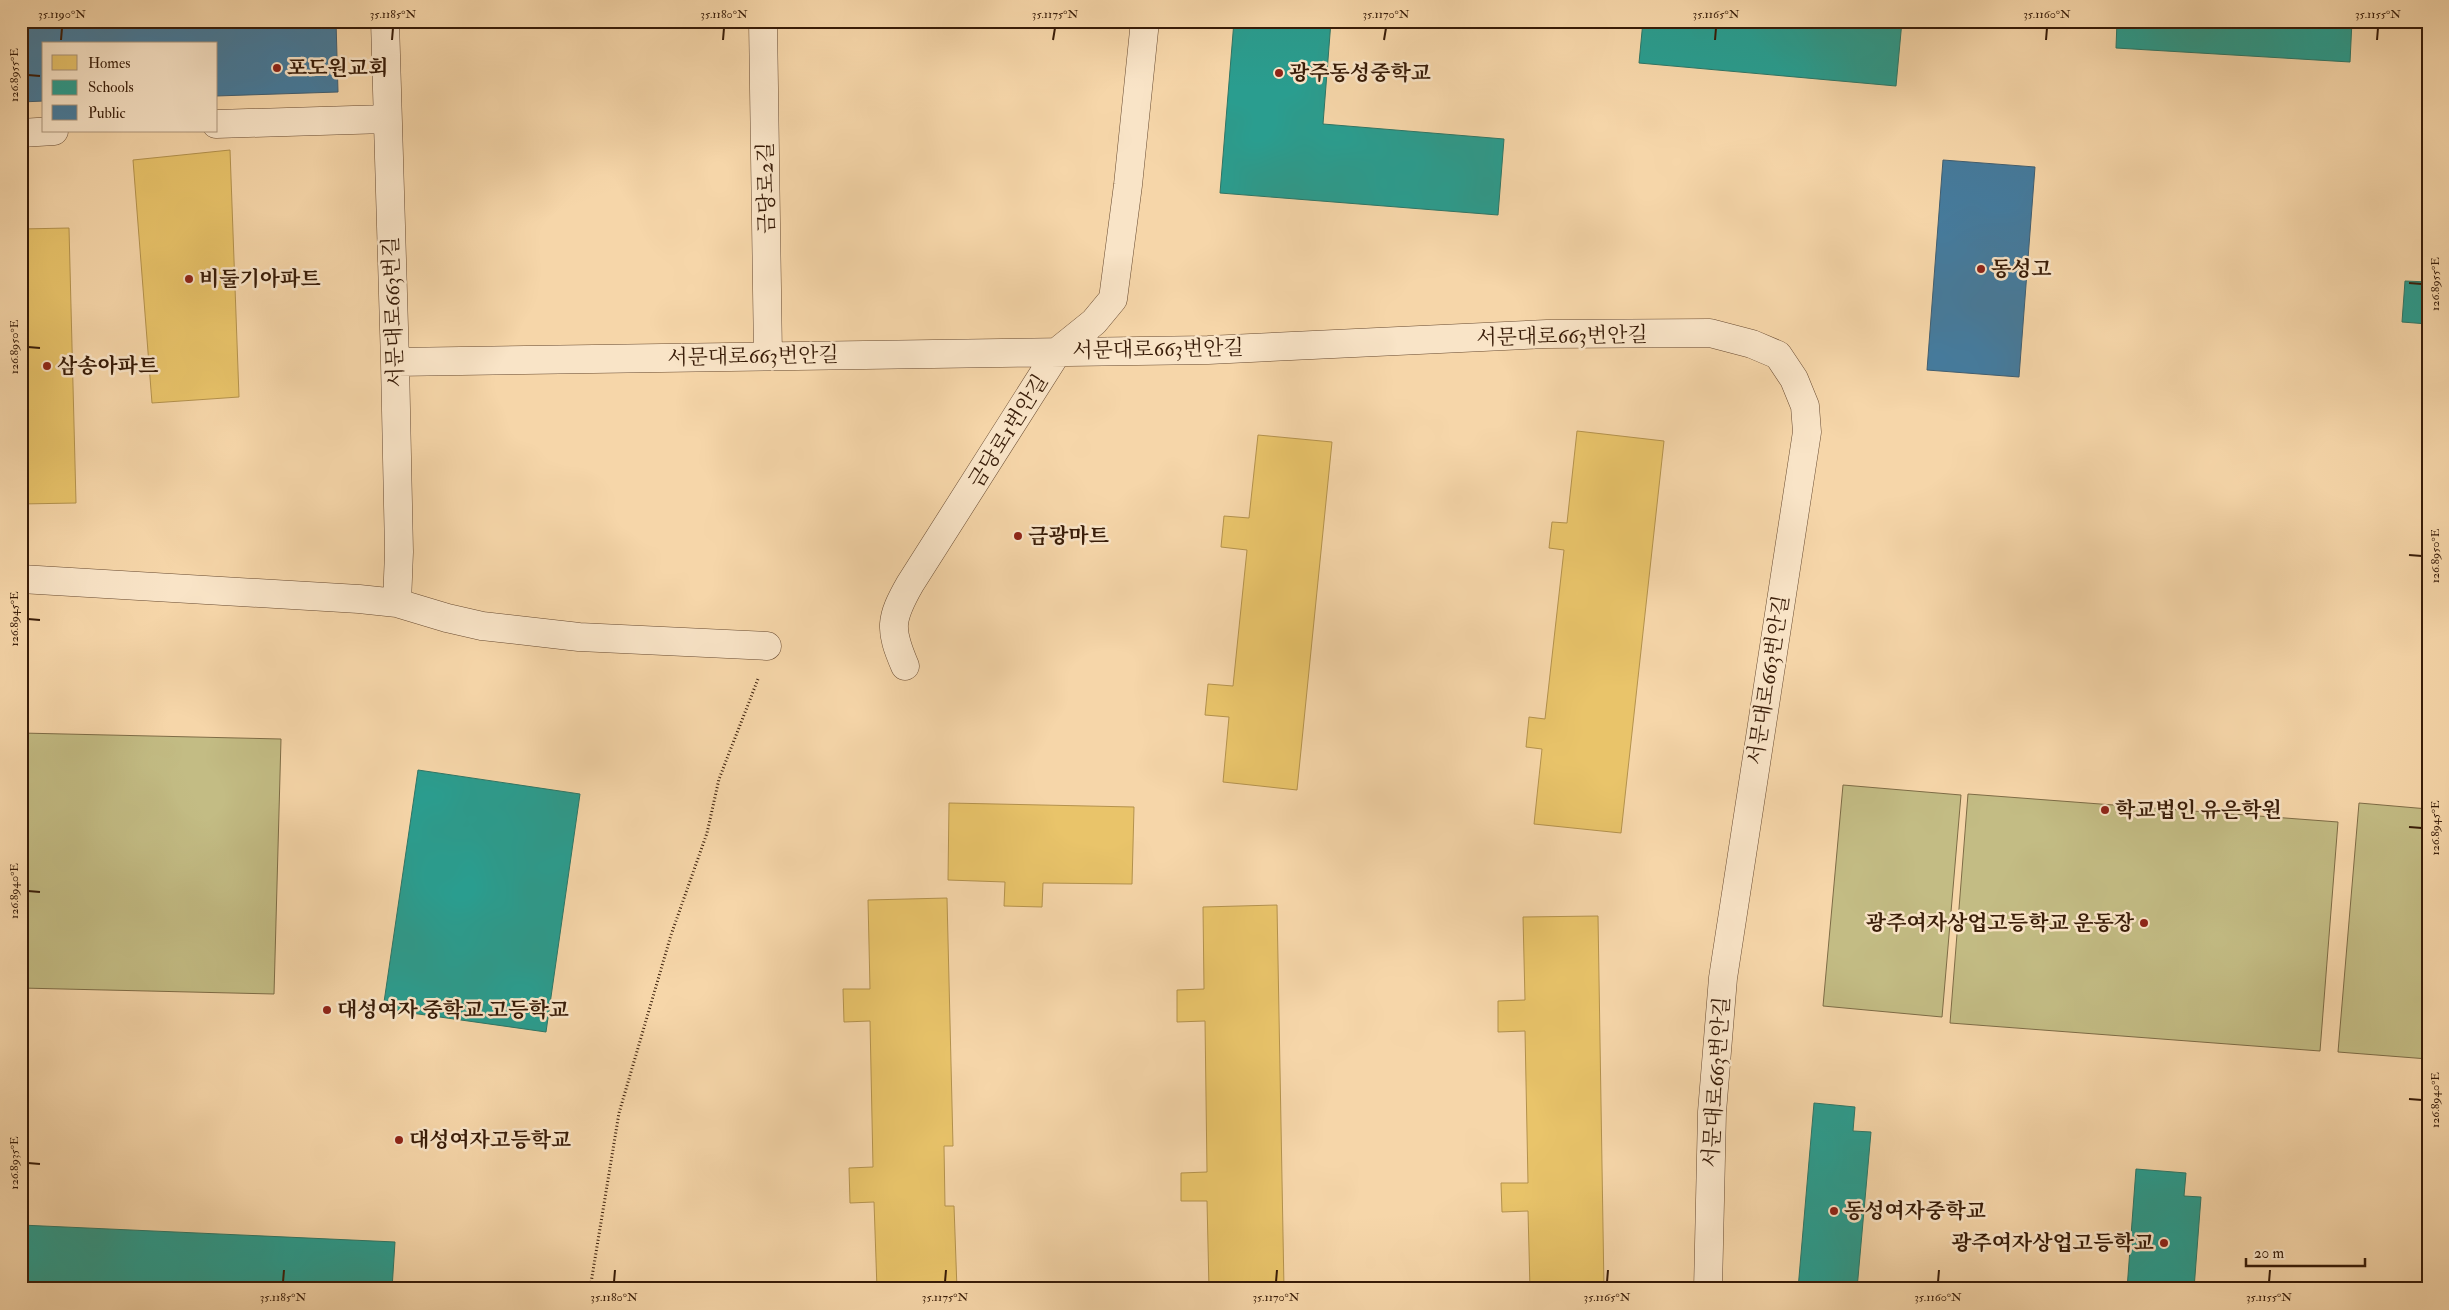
<svg xmlns="http://www.w3.org/2000/svg" width="2449" height="1310" viewBox="0 0 2449 1310" font-family="'IM FELL Double Pica','Noto Serif KR',serif">
	<style>
		.green { fill: #c3bc84; stroke: #7e6c46 }
		.homes { fill: #e9c46a; stroke: #b4924d }
		.schools { fill: #2a9d8f; stroke: #2e7666 }
		.public { fill: #457b9d; stroke: #415e70 }
		.lines { fill: none; stroke-linecap: round; stroke-linejoin: round }
		.street-casing { stroke: #684a30; stroke-width: 29 }
		.path { stroke: #381c08; stroke-width: 3; stroke-dasharray: 1 2.5; stroke-linecap: butt }
		.street { stroke: #f9e4c7; stroke-width: 28 }
		.ticks { fill: none; stroke: #381c08; stroke-width: 2 }
		.poi-dot { fill: #8f2418; stroke: #f9e4c7; stroke-width: 2 }
		.labels { text-anchor: middle; stroke-width: 5; stroke-linejoin: round; paint-order: stroke }
		.poi-label { font-size: 21px; font-weight: bold; fill: #381c08; stroke: #f9e4c7; text-anchor: start }
		.street-label { font-size: 21px; fill: #381c08; stroke: #f9e4c7 }
		.neatline { fill: none; stroke: #381c08; stroke-width: 2 }
		.ticks-label { font-size: 12px; text-anchor: middle; fill: #381c08 }
	</style>
	<rect width="100%" height="100%" fill="#f6d6a9"/>
	<filter id="stains"><feTurbulence type="fractalNoise" baseFrequency=".004" numOctaves="4"/><feColorMatrix values="0 0 0 0 .2 0 0 0 0 .09 0 0 0 0 .02 0 0 0 .5 -.17"/></filter>
	<radialGradient id="worn" r=".72"><stop offset=".6" stop-color="#630" stop-opacity="0"/><stop offset="1" stop-color="#630" stop-opacity=".3"/></radialGradient>
	<path class="green" d="M21 733 281 739 274 994 21 988Z
		M1843 785 1961 795 1942 1017 1823 1006Z
		M1968 794 2338 822 2320 1051 1950 1023Z
		M2359 803 2428 809V1059L2338 1052Z"/>
	<path class="homes" d="M230 150 239 397 152 403 133 160Z
		M69 228 76 503 21 504V229Z
		M1577 431 1664 441 1621 833 1534 824 1542 749 1526 747 1529 717 1545 719 1564 550 1549 548 1552 522 1567 523Z
		M1258 435 1332 442 1297 790 1223 782 1229 717 1205 715 1208 684 1233 686 1247 550 1221 547 1224 516 1249 518Z
		M949 803 1134 807 1132 884 1043 883 1042 907 1004 906 1005 882 948 880Z
		M947 898 953 1146H944L945 1206H954L957 1289H877L874 1202 850 1203 849 1168 873 1167 870 1021 844 1022 843 989H870L868 900Z
		M1277 905 1284 1289H1209L1207 1201H1181V1173L1207 1172 1205 1021 1177 1022V990L1204 989 1203 907Z
		M1598 916 1604 1289H1530L1528 1211 1502 1212 1501 1183H1528L1525 1031 1498 1032V1001L1525 1000 1523 917Z"/>
	<path class="schools" d="M1234 21H1331L1323 124 1504 139 1498 215 1220 193Z
		M1643 21H1902L1896 86 1639 63Z
		M2117 21H2352L2350 62 2116 48Z
		M2405 281 2428 282V324L2402 322Z
		M418 770 580 794 546 1032 383 1009Z
		M1814 1103 1855 1107 1853 1131 1871 1132 1857 1289H1798Z
		M2136 1169 2186 1173 2184 1196 2201 1197 2194 1289H2127Z
		M21 1225 395 1242 392 1289H136L66 1286 65 1289H21Z"/>
	<path class="public" d="M21 21H336L338 92 216 96V44H44V101L21 102Z
		M1943 160 2035 167 2019 377 1927 370Z"/>
	<g class="lines">
		<g class="street-casing">
			<path id="street" d="M385 21 395 362 399 552 397 603
				M763 21 768 356
				M216 124 386 119
				M21 133 54 131
				M395 362 1208 350 1547 334 1710 333 1752 344 1778 355 1794 379 1805 406 1807 432 1723 978 1712 1112 1708 1289
				M21 579 359 599 397 603 447 618 482 626 579 637 767 646
				M905 666C889 629 890 619 910 584L1058 351 1094 322 1113 299 1128 185 1145 21"/>
		</g>
		<path class="path" d="M590 1289 619 1113 671 935 707 833 719 779 758 679"/>
		<use href="#street" class="street"/>
	</g>
	<path class="ticks" d="M61 40 62 28M392 40 393 28M723 40 724 28M1053 40 1055 28M1384 40 1386 28M1715 40 1716 28M2046 40 2047 28M2377 40 2378 28M28 75 40 76M2409 283 2422 284M28 347 40 348M2409 555 2422 556M28 619 40 620M2409 827 2422 828M28 891 40 892M2409 1099 2422 1100M28 1163 40 1164M283 1282 284 1270M614 1282 615 1270M945 1282 946 1270M1276 1282 1277 1270M1607 1282 1608 1270M1938 1282 1939 1270M2269 1282 2270 1270"/>
	<g class="poi-dot">
		<circle cx="277" cy="68" r="5"/>
		<circle cx="1279" cy="73" r="5"/>
		<circle cx="1981" cy="269" r="5"/>
		<circle cx="189" cy="279" r="5"/>
		<circle cx="47" cy="366" r="5"/>
		<circle cx="1018" cy="536" r="5"/>
		<circle cx="2105" cy="810" r="5"/>
		<circle cx="2144" cy="923" r="5"/>
		<circle cx="327" cy="1010" r="5"/>
		<circle cx="399" cy="1140" r="5"/>
		<circle cx="1834" cy="1211" r="5"/>
		<circle cx="2164" cy="1243" r="5"/>
	</g>
	<g class="labels">
		<g class="poi-label">
			<text x="287" y="75">포도원교회</text>
			<text x="1289" y="80">광주동성중학교</text>
			<text x="1991" y="276">동성고</text>
			<text x="199" y="286">비둘기아파트</text>
			<text x="57" y="373">삼송아파트</text>
			<text x="1028" y="543">금광마트</text>
			<text x="2115" y="817">학교법인 유은학원</text>
			<text x="2134" y="930" text-anchor="end">광주여자상업고등학교 운동장</text>
			<text x="337" y="1017">대성여자 중학교 고등학교</text>
			<text x="409" y="1147">대성여자고등학교</text>
			<text x="1844" y="1218">동성여자중학교</text>
			<text x="2154" y="1250" text-anchor="end">광주여자상업고등학교</text>
		</g>
		<g class="street-label">
			<text transform="translate(766 188) rotate(-91)" y="7">금당로2길</text>
			<text transform="translate(393 312) rotate(-92)" y="7">서문대로663번길</text>
			<text transform="translate(1562 336) rotate(-1)" y="7">서문대로663번안길</text>
			<text transform="translate(1158 349) rotate(-1)" y="7">서문대로663번안길</text>
			<text transform="translate(753 356) rotate(-1)" y="7">서문대로663번안길</text>
			<text transform="translate(1008 431) rotate(-58)" y="7">금당로1번안길</text>
			<text transform="translate(1768 680) rotate(-81)" y="7">서문대로663번안길</text>
			<text transform="translate(1716 1082) rotate(-86)" y="7">서문대로663번안길</text>
		</g>
	</g>
	<rect width="2449" height="1310" fill="none" stroke="#f6d6a9" stroke-width="55"/>
	<rect x="42" y="42" width="175" height="90" fill="#f9e4c7" stroke="#ac947b"/>
	<rect x="52" y="55" width="25" height="15" fill="#e9c46a" stroke="#ac947b"/>
	<text x="88" y="68" font-size="15" fill="#381c08">Homes</text>
	<rect x="52" y="80" width="25" height="15" fill="#2a9d8f" stroke="#ac947b"/>
	<text x="88" y="92" font-size="15" fill="#381c08">Schools</text>
	<rect x="52" y="105" width="25" height="15" fill="#457b9d" stroke="#ac947b"/>
	<text x="88" y="118" font-size="15" fill="#381c08">Public</text>
	<path d="M2246 1258v8h119v-8" fill="none" stroke="#381c08" stroke-width="2.5"/>
	<text x="2254" y="1258" font-size="15" fill="#381c08" stroke="#f9e4c7" stroke-width="4" paint-order="stroke">20 m</text>
	<rect x="28" y="28" width="2394" height="1254" class="neatline"/>
	<g class="ticks-label">
		<text x="62" y="18">35.1190°N</text>
		<text x="393" y="18">35.1185°N</text>
		<text x="724" y="18">35.1180°N</text>
		<text x="1055" y="18">35.1175°N</text>
		<text x="1386" y="18">35.1170°N</text>
		<text x="1716" y="18">35.1165°N</text>
		<text x="2047" y="18">35.1160°N</text>
		<text x="2378" y="18">35.1155°N</text>
		<text transform="translate(14 75) rotate(-90)" y="4">126.8955°E</text>
		<text transform="translate(2435 284) rotate(-90)" y="4">126.8955°E</text>
		<text transform="translate(14 347) rotate(-90)" y="4">126.8950°E</text>
		<text transform="translate(2435 556) rotate(-90)" y="4">126.8950°E</text>
		<text transform="translate(14 619) rotate(-90)" y="4">126.8945°E</text>
		<text transform="translate(2435 828) rotate(-90)" y="4">126.8945°E</text>
		<text transform="translate(14 891) rotate(-90)" y="4">126.8940°E</text>
		<text transform="translate(2435 1100) rotate(-90)" y="4">126.8940°E</text>
		<text transform="translate(14 1163) rotate(-90)" y="4">126.8935°E</text>
		<text x="283" y="1301">35.1185°N</text>
		<text x="614" y="1301">35.1180°N</text>
		<text x="945" y="1301">35.1175°N</text>
		<text x="1276" y="1301">35.1170°N</text>
		<text x="1607" y="1301">35.1165°N</text>
		<text x="1938" y="1301">35.1160°N</text>
		<text x="2269" y="1301">35.1155°N</text>
	</g>
	<rect width="100%" height="100%" filter="url(#stains)"/>
	<rect width="100%" height="100%" fill="url(#worn)"/>
</svg>
